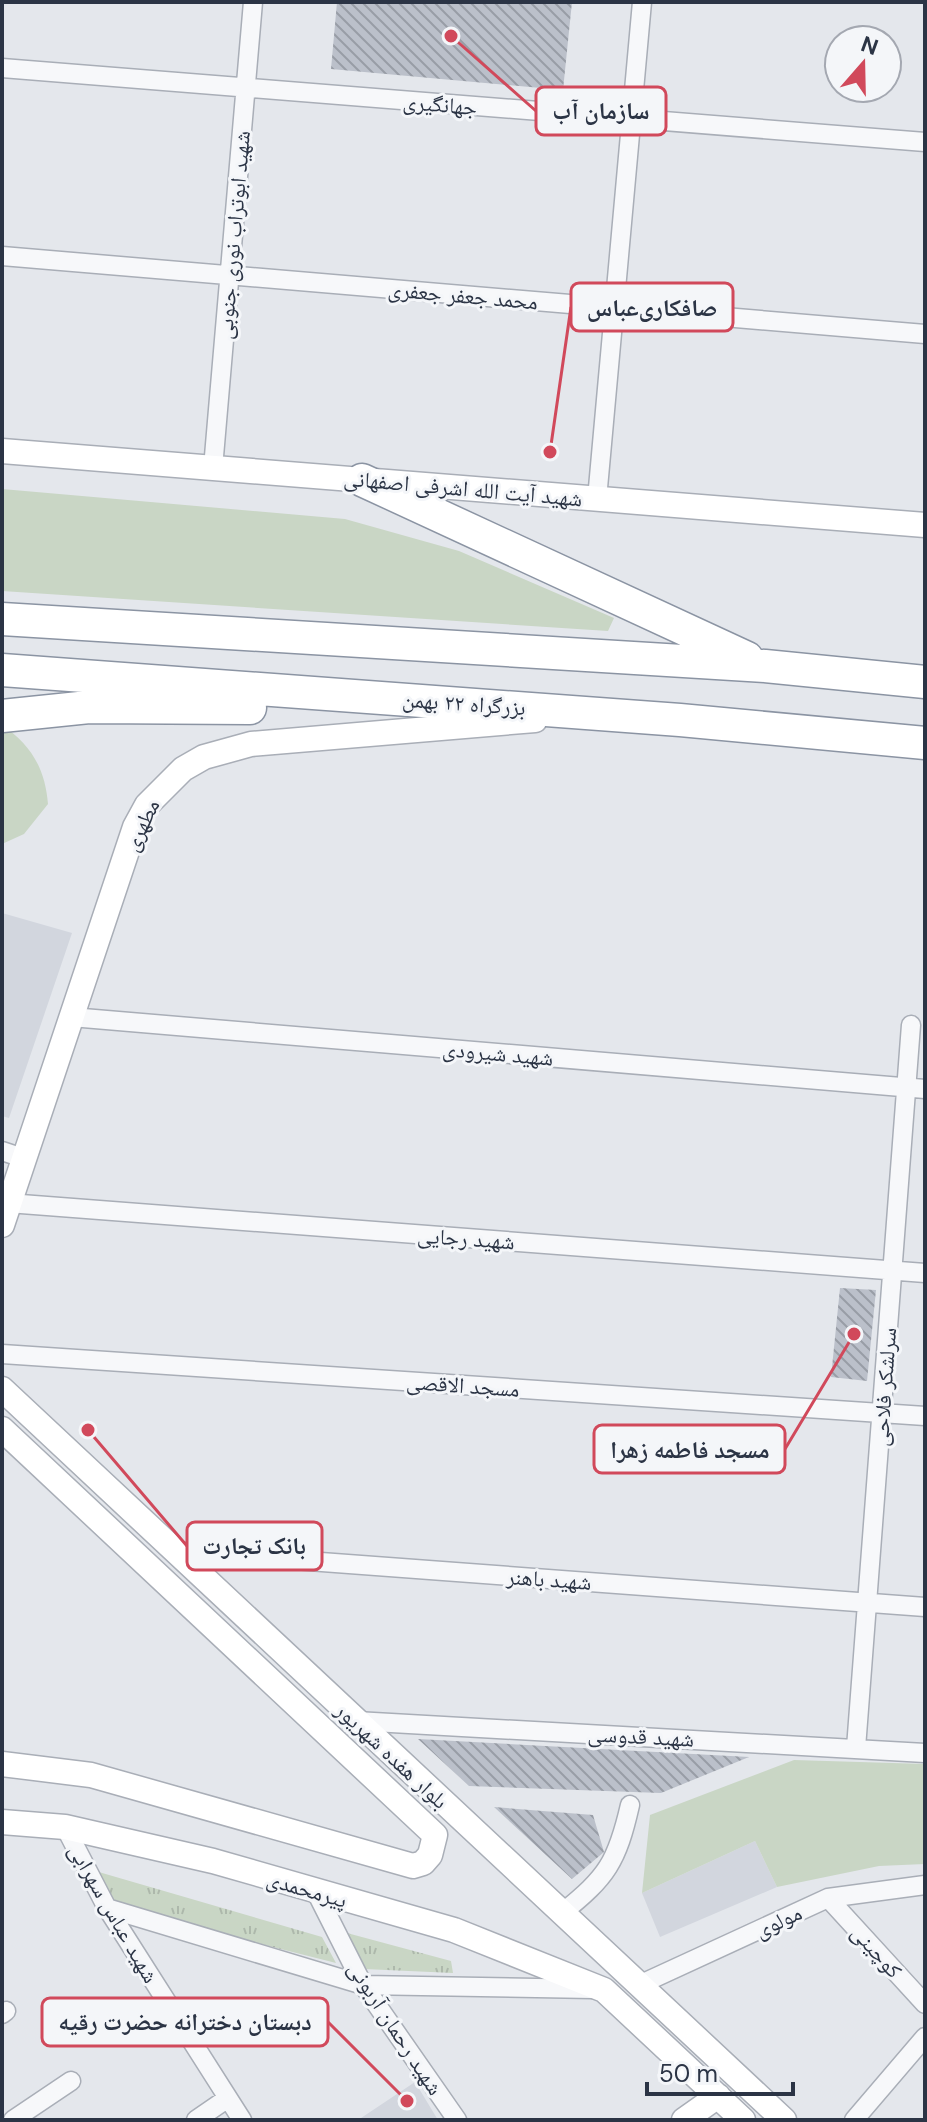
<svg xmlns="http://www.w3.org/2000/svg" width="927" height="2122" viewBox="0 0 927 2122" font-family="'DM Sans','Noto Naskh Arabic',sans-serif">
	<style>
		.built { fill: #d2d6de }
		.grass { fill: url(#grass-tufts) }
		.green { fill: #c9d6c5 }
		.building { fill: url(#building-back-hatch) }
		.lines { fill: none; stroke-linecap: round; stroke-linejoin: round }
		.street-casing { stroke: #a9aeb7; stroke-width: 21 }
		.secondary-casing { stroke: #a9aeb7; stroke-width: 27 }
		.highway-casing { stroke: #8b94a3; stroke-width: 35 }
		.street { stroke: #f7f8fa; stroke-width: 18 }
		.secondary { stroke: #fff; stroke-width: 24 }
		.highway { stroke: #fff; stroke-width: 32 }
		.labels { text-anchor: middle; stroke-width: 6; stroke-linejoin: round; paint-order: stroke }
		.street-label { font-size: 22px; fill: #2b3445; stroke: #f4f6f9 }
		.leader { fill: none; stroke: #d1495b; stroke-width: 3 }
		.callout-dot { fill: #d1495b; stroke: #f4f6f9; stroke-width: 3 }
		.callout { fill: #f4f6f9; stroke: #d1495b; stroke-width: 3 }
		.callout-label { font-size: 24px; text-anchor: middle; font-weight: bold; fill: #2b3445 }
	</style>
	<defs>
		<pattern id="grass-tufts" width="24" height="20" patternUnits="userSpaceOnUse" patternTransform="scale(2)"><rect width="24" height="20" fill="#c9d6c5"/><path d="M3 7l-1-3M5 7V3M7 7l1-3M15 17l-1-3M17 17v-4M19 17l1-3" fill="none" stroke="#adb8ab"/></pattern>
		<pattern id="building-back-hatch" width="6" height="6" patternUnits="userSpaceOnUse" patternTransform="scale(2)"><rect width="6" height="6" fill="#bbc0ca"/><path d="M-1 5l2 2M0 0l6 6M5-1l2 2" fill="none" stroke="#989da6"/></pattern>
	</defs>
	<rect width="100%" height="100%" fill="#e4e7ec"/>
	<path class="built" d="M2 913 72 933 9 1118 2 1116Z
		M755 1841 777 1887 660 1937 642 1893Z
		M415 2082 438 2120H358Z"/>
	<path class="grass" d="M85 1868 322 1937 336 1963 221 1934 105 1900Z
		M347 1933 451 1961 453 1973 364 1969Z"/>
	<path class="green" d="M2 489 345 519 459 551 614 618 608 631 2 591Z
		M2 725C31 745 45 768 48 804L24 834 2 844Z
		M794 1760 925 1764V1864L879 1866 777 1887 755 1841 642 1893 650 1815Z"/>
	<path class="building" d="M337 2H572L563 90 331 69Z
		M840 1288 876 1290 867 1381 831 1377Z
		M418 1739 749 1757 661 1793 469 1786Z
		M494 1807 593 1815 604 1852 572 1879Z"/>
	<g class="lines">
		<g class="street-casing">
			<path id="street" d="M2 68 925 142
				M2 256 925 334
				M213 468 253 2
				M597 499 642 2
				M71 1017 925 1089
				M2 1151 23 1158
				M2 1208 8 1203 925 1273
				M2 1354 925 1416
				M173 1551 925 1607
				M356 1721 925 1753
				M856 1748 911 1025
				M65 1827 107 1908 242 2120
				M316 1892 363 1985 457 2120
				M828 1898 925 2004
				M107 1908 363 1985 593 1989
				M562 1913C607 1877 617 1862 630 1805
				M639 1985 828 1898 925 1885
				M2 2014 6 2011
				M13 2120 71 2081
				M196 2120 228 2098
				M854 2120 925 2037"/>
		</g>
		<g class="secondary-casing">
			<path id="secondary" d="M2 451 925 525
				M2 1225 135 827 147 805 183 769 204 757 251 744 535 720
				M2 1389 784 2120
				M2 1429 435 1835 430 1855 423 1863 413 1866 91 1775 2 1764
				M2 1822 65 1827 213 1861 454 1930 604 1990 743 2120
				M684 2120 718 2096"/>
		</g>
		<g class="highway-casing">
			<path id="highway" d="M362 480 747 658
				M2 619 765 666 925 682
				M2 670 680 720 925 743
				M2 716 89 707 250 708"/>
		</g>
		<use href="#street" class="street"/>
		<use href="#secondary" class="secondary"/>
		<use href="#highway" class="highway"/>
	</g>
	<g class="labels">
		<g class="street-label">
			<text transform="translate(440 104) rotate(5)" y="8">جهانگیری</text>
			<text transform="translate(233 235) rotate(-85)" y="8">شهید ابوتراب نوری جنوبی</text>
			<text transform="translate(463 295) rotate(5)" y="8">محمد جعفر جعفری</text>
			<text transform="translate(463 488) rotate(5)" y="8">شهید آیت الله اشرفی اصفهانی</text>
			<text transform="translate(464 703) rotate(4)" y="8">بزرگراه ۲۲ بهمن</text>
			<text transform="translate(141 825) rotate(-64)" y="8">مطهری</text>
			<text transform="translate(498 1053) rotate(5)" y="8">شهید شیرودی</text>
			<text transform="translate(466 1238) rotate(4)" y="8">شهید رجایی</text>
			<text transform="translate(463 1385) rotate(4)" y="8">مسجد الاقصی</text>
			<text transform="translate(884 1387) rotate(-86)" y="8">سرلشکر فلاحی</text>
			<text transform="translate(549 1579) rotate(4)" y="8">شهید باهنر</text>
			<text transform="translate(641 1736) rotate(3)" y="8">شهید قدوسی</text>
			<text transform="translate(392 1755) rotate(43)" y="8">بلوار هفده شهریور</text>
			<text transform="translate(307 1889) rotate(16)" y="8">پیرمحمدی</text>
			<text transform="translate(114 1913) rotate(60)" y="8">شهید عباس سهرابی</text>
			<text transform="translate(778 1921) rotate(-25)" y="8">مولوی</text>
			<text transform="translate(877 1951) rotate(48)" y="8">کوچینی</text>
			<text transform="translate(396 2028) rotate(57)" y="8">شهید رحمان آربونی</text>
		</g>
	</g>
	<path class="leader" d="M451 36L536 111M550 452L571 307M854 1334L785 1449M88 1430L187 1546M407 2101L328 2022"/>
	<g class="callout-dot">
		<circle cx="451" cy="36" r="8"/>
		<circle cx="550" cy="452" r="8"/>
		<circle cx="854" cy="1334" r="8"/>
		<circle cx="88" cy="1430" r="8"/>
		<circle cx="407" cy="2101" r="8"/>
	</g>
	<g class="callout">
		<rect x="536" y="87" width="130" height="48" rx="8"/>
		<rect x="571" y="283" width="162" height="48" rx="8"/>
		<rect x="594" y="1425" width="191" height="48" rx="8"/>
		<rect x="187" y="1522" width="135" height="48" rx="8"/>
		<rect x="42" y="1998" width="286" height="48" rx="8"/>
	</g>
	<g class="callout-label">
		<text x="601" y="119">سازمان آب</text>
		<text x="652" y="316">صافکاری‌عباس</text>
		<text x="690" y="1458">مسجد فاطمه زهرا</text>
		<text x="254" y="1554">بانک تجارت</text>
		<text x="185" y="2030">دبستان دخترانه حضرت رقیه</text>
	</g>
	<rect width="927" height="2122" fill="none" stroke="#2b3445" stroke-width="8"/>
	<g transform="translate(863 64) rotate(20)"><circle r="38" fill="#f4f6f9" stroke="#a4a8b1" stroke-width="2"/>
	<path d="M0-6L14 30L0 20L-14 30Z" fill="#d1495b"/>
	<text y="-12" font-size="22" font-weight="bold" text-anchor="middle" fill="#2b3445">N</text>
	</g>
	<path d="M647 2082v12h146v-12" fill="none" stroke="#2b3445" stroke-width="4"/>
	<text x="659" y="2082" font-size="24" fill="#2b3445" stroke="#f4f6f9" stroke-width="6" paint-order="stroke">50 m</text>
</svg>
